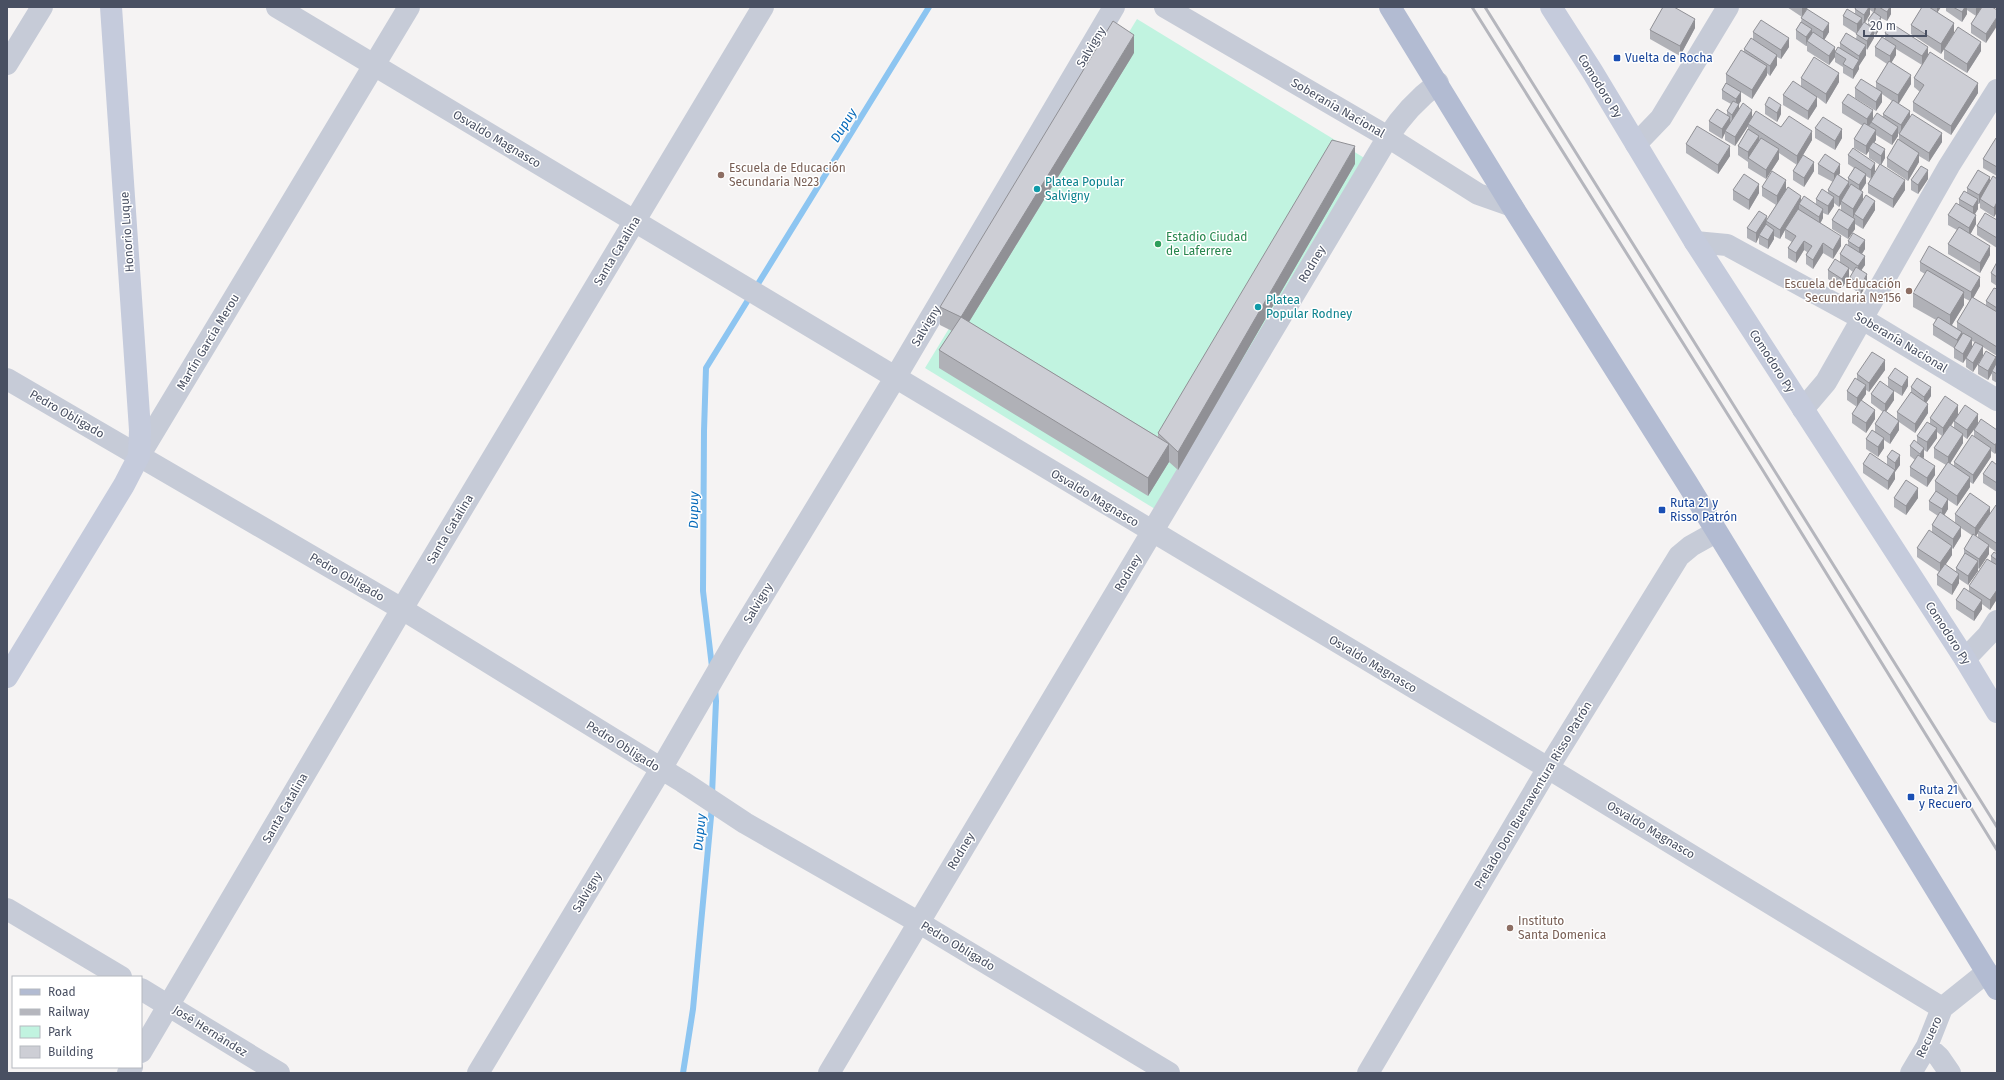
<svg xmlns="http://www.w3.org/2000/svg" width="2004" height="1080" viewBox="0 0 2004 1080" font-family="'Fira Sans',sans-serif">
	<style>
		.green { fill: #c1f3e0 }
		.lines { fill: none; stroke-linecap: round; stroke-linejoin: round }
		.stream { stroke: #8dc5f1; stroke-width: 6 }
		.street { stroke: #c6cbd7; stroke-width: 22 }
		.secondary { stroke: #c5cbdc; stroke-width: 22 }
		.primary { stroke: #b2bbd2; stroke-width: 22 }
		.rail { stroke: #b5b6bd; stroke-width: 3 }
		.wall { fill: #b0b1b7; fill-rule: evenodd }
		.shaded-wall { fill: #909095 }
		.building { fill: #cdced5; stroke: #909095 }
		.transit-dot { fill: #1a4fb4; stroke: #fff; stroke-width: 1.5 }
		.education-dot { fill: #8d6e63; stroke: #fff; stroke-width: 1.5 }
		.culture-dot { fill: #0f9aa8; stroke: #fff; stroke-width: 1.5 }
		.leisure-dot { fill: #2e9e5b; stroke: #fff; stroke-width: 1.5 }
		.labels { text-anchor: middle; stroke-width: 3; stroke-linejoin: round; paint-order: stroke }
		.street-label { font-size: 12px; fill: #495062; stroke: #fff }
		.transit-label { font-size: 12px; fill: #164399; stroke: #fff; text-anchor: start }
		.education-label { font-size: 12px; fill: #785e54; stroke: #fff; text-anchor: start }
		.culture-label { font-size: 12px; fill: #0d838f; stroke: #fff; text-anchor: start }
		.leisure-label { font-size: 12px; fill: #27864d; stroke: #fff; text-anchor: start }
		.water-label { font-size: 13px; font-style: italic; fill: #0569b9; stroke: #fff }
	</style>
	<rect width="100%" height="100%" fill="#f5f3f3"/>
	<path class="green" d="M1137 19 1366 159 1155 509 925 368Z"/>
	<g class="lines">
		<path class="stream" d="M712 667 703 591 704 431 706 368 929 7
			M712 795 716 701 715 688
			M683 1073 693 1009 712 806"/>
		<path class="street" d="M277 7 1548 768 1942 1008
			M1165 7 1388 137 1478 194 1512 206
			M7 64 42 7
			M1636 144 1661 118 1728 7
			M1695 242 1727 245 1861 318 1997 400
			M7 379 402 609 683 782 745 823 918 922 1169 1073
			M1803 409 1826 382 1949 166 1997 90
			M139 456 409 7
			M1965 659 1988 635 1997 621
			M7 909 121 977
			M141 989 279 1073
			M1927 1046 1939 1057 1950 1073
			M141 1052 402 609 763 7
			M128 1073 132 1067
			M478 1073 661 769 734 643 895 378 1114 7
			M829 1073 1388 137C1402 115 1417 99 1438 83
			M1368 1073 1548 768 1679 556 1691 546 1716 532
			M1911 1073 1927 1046 1942 1008 1987 972"/>
		<path class="secondary" d="M1551 7 1592 71 1695 242 1965 659 1997 712
			M7 677 124 485 139 456 140 430 111 7"/>
		<path class="primary" d="M1390 7 1512 206 1687 483 1997 989"/>
		<path class="rail" d="M1472 7 1762 469 1997 850
			M1485 7 1997 827"/>
	</g>
	<path class="wall" d="M1787 7H1808L1807 9 1829 32 1824 40 1835 51 1840 47V43L1856 39 1857 34 1843 25V16L1855 13V9L1856 7H1891V14L1887 21 1881 18V26L1876 35 1874 34V38L1866 50V55L1859 65V69L1853 79 1843 73V67L1835 62V57L1829 65 1807 51V46H1806L1796 39V30L1801 22 1802 17ZM1870 10 1873 12 1868 20V25L1865 23 1870 14Z
		M1922 7H1941L1937 13 1954 33 1941 54 1911 34V25Z
		M1946 7H1992L1986 43 1971 33V24L1976 16 1967 10V14L1962 22 1946 11Z
		M1695 28 1680 56 1650 39V30Z
		M1753 32 1789 47 1781 59 1777 57V65L1770 76 1767 73V75L1752 99 1741 92V101L1739 104V110L1752 117 1781 127 1812 140 1797 165 1779 153V159L1766 179 1748 168V162L1738 155V146L1748 129V126L1735 146 1725 140V133L1722 139 1709 131V121L1727 115V111L1731 104 1722 99V90L1726 83V74L1744 51V49L1753 40Z
		M1885 33 1928 55 1978 93 1951 135 1913 111V102L1920 92 1914 87V78L1922 65 1896 49V55L1891 63 1911 84 1898 104 1910 116 1942 142 1929 162 1919 156V162L1908 181 1887 167V158L1899 140V134L1898 133V136L1892 145 1876 135V140L1874 142 1885 158 1881 165 1905 190 1893 208 1868 193V184L1880 165 1869 158V151L1866 155 1854 148V139L1863 126 1842 113V103L1873 119 1883 117V114L1892 101 1882 94V102L1876 111 1855 98V88H1876V82L1887 64 1875 56V47L1885 39Z
		M1944 49 1981 51 1967 73 1944 59Z
		M1134 53 969 322 1158 437V433L1355 164 1178 470 1169 462 1148 496 939 368V350L952 331 940 325V307Z
		M1801 78 1839 82 1826 104 1817 97V106L1808 120 1783 105V95L1801 87Z
		M1765 105 1781 114 1777 122 1765 114Z
		M1815 128 1842 138 1835 150 1815 138Z
		M1997 139V176L1983 168V159Z
		M1686 144 1730 156 1718 174 1686 153Z
		M1848 155 1875 163 1871 179 1866 176V183L1861 191 1863 200 1875 210 1863 229 1855 224V229L1848 239 1832 229V220L1841 210V204L1839 207 1834 203V206L1828 215 1823 213V218L1820 223 1841 246 1833 259 1823 253 1813 269 1806 264V255L1807 252 1804 250 1796 263 1788 258V248L1792 242 1785 238V230L1780 239 1774 236V239L1768 249 1759 244V237L1756 243 1747 238V228L1767 220 1776 205 1762 196V187L1786 189 1801 200 1816 204V199L1828 193V190L1833 182 1818 174V164L1840 173 1839 175 1848 181V178L1854 168 1848 164Z
		M1793 171H1814L1804 187 1793 180Z
		M1928 179 1918 194 1911 190V180Z
		M1997 179V212L1994 217 1980 208V202L1979 204H1978V209L1975 214 1976 224 1970 234 1990 255 1980 273 1948 254V244L1957 230 1948 225V215L1959 205V199L1967 193V188L1990 183Z
		M1733 190 1759 193 1749 210 1733 200Z
		M1997 220V248L1977 235V226Z
		M1848 241 1865 249 1862 254 1865 265 1861 270 1867 284 1861 294 1850 287V277L1853 272 1849 269V277L1842 288 1828 279V270L1840 262V254L1848 245Z
		M1920 262 1980 286 1973 298 1986 306V301L1997 289V356L1983 347V356L1973 372 1966 367V359L1963 363 1954 358V348L1933 335V325L1936 320 1913 307V293L1925 274 1920 271ZM1964 298 1970 301 1957 322V328L1952 325 1964 305ZM1972 341 1975 342 1972 347Z
		M1997 262V286L1991 282V273Z
		M1997 362V383L1992 380V373L1988 380 1978 374V365L1996 364Z
		M1885 370 1869 392 1866 390V394L1861 401 1875 419 1866 433 1852 423V414L1857 407 1847 400V391L1857 379V374Z
		M1888 378 1908 386 1902 396 1894 391V400L1886 412 1897 420V412L1911 393V387L1931 396 1926 403 1928 413 1915 433 1899 422V430L1890 444 1884 440V448L1878 457 1866 449V439L1875 432V424L1883 412 1871 403V394L1888 387Z
		M1958 414 1978 424 1967 439 1963 436V443L1950 463 1954 466V462L1974 436V430H1997V451L1995 454 1991 451V457L1973 484 1970 482V487L1957 506 1948 500V509L1944 515 1955 523V514H1990L1997 506V599L1990 610 1982 604V609L1974 621 1956 609V600L1969 591V586L1991 561V556L1997 554V551L1996 552 1989 547V554L1979 569 1978 568V571L1968 585 1959 579V583L1952 595 1937 585V575L1939 572 1917 557V548L1932 532V525L1938 516 1929 510V501L1936 491H1935V481L1946 465 1934 458V448L1942 436 1937 432V438L1927 452 1924 450V457L1923 458 1935 475 1927 487 1910 476V467L1915 460 1910 456V446L1917 443V436L1930 424V418ZM1954 421V428L1951 426ZM1961 528 1973 536 1964 549V556L1956 568V572L1945 565 1952 555V548L1953 549 1961 536ZM1978 533V538L1976 536Z
		M1997 456V492L1983 483V474L1996 464V457Z
		M1887 457 1900 465 1895 472V479L1888 490 1863 473V464L1887 465Z
		M1894 498H1918L1906 515 1894 507Z"/>
	<path class="shaded-wall" d="M1802 7H1808L1802 17Z
		M1869 7H1870V14L1864 24V15Z
		M1874 7H1876V9L1874 13Z
		M1890 7H1891V14L1887 21V12Z
		M1937 7H1941L1937 13Z
		M1965 7H1967V14L1962 22V12Z
		M1976 7H1982L1976 16Z
		M1881 17V26L1876 35V25Z
		M1997 17V26L1986 43V34Z
		M1862 18V27L1857 34V24Z
		M1695 19V28L1680 56V46Z
		M1829 23V32L1823 42V32Z
		M1954 23V33L1941 54V44Z
		M1812 29V38L1807 41 1806 46V37Z
		M1874 29V38L1867 50V41Z
		M1134 35V53L961 335V317Z
		M1789 38V47L1781 59V50Z
		M1981 42V51L1967 73V64Z
		M1866 45V55L1859 66V56Z
		M1896 46V55L1890 65V56Z
		M1835 47V57L1829 65V56Z
		M1928 47V56L1922 66V56Z
		M1777 55V65L1770 76V66Z
		M1859 60V69L1853 79V70Z
		M1767 66V75L1752 99V90Z
		M1839 73V82L1826 104V94Z
		M1911 75V84L1898 105V95Z
		M1978 83V93L1951 135V126Z
		M1741 92V101L1739 104V114L1732 124V115L1736 108V99Z
		M1882 92V102L1876 111V102Z
		M1817 97V106L1808 120V111Z
		M1781 105V114L1777 122V113Z
		M1752 110V119L1748 124V126L1735 146V137Z
		M1873 110V120L1867 129V119Z
		M1910 111V120L1901 135V125Z
		M1730 117V126L1725 131V133L1722 139V129Z
		M1898 127V136L1892 145V136Z
		M1842 129V138L1835 150V141Z
		M1876 130V140L1870 149 1869 148V151L1866 155V146Z
		M1812 131V140L1797 165V156Z
		M1942 133V142L1929 162V153Z
		M1759 136V146L1748 159V152Z
		M1355 146V164L1178 470V452Z
		M1730 146V156L1718 174V165Z
		M1779 149V159L1766 179V170Z
		M1885 149V158L1881 165V156Z
		M1919 153V162L1908 181V172Z
		M1814 162V171L1804 187V178Z
		M1875 163V172L1871 179V170Z
		M1840 164V173L1834 183V174Z
		M1928 170V179L1918 194V185Z
		M1866 174V183L1859 194V185Z
		M1990 177V186L1980 199V202L1979 204V195Z
		M1786 180V190L1777 206V196Z
		M1905 180V190L1893 208V199Z
		M1849 182V191L1841 201V204L1839 207V197Z
		M1759 184V193L1749 210V200Z
		M1863 192V201L1854 214V216L1853 218V209Z
		M1801 196V205L1799 204V209L1785 229V230L1780 239V230Z
		M1834 197V206L1828 215V206Z
		M1978 199V209L1973 217V207Z
		M1875 201V210L1863 229V220Z
		M1997 202V212L1994 217V208Z
		M1823 209V218L1819 226V217Z
		M1976 215V224L1969 237V228Z
		M1767 216 1766 227 1759 235V237L1756 243V233Z
		M1855 219V229L1848 239V230Z
		M1774 230V239L1768 249V240Z
		M1841 236V246L1833 259V250Z
		M1865 240V249L1859 258V248Z
		M1804 241V250L1796 263V253Z
		M1823 243V253L1813 269V260Z
		M1990 246V255L1980 273V263Z
		M1865 256V265L1858 275V266Z
		M1849 268V277L1842 288V279Z
		M1867 274V284L1861 294V285Z
		M1980 277V286L1971 302V292Z
		M1964 292V305L1950 328V315Z
		M1962 332V341L1957 349V340Z
		M1972 338V348L1963 363V354Z
		M1983 346V356L1973 372V363Z
		M1996 357V366L1992 371V373L1988 380V371Z
		M1885 360V370L1869 392V383Z
		M1908 377V386L1902 396V387Z
		M1866 385V394L1857 407V398Z
		M1931 387V396L1924 406V397Z
		M1894 391V400L1885 413V404Z
		M1928 404V413L1915 433V424Z
		M1958 405V415L1943 437V428Z
		M1875 410V419L1866 433V423Z
		M1978 414V424L1967 439V430Z
		M1899 421V430L1890 444V435Z
		M1937 428V438L1927 452V442Z
		M1963 434V443L1948 467V457Z
		M1884 438V448L1878 457V447Z
		M1997 442V451L1995 454V445Z
		M1169 444V462L1148 496V478Z
		M1924 448V457L1920 463V454Z
		M1991 448V457L1973 484V475Z
		M1900 455V465L1895 472V463Z
		M1935 466V475L1927 487V478Z
		M1895 470V479L1888 490V481Z
		M1970 477V487L1957 506V496Z
		M1918 488V498L1906 515V506Z
		M1948 499V509L1942 519V509Z
		M1990 507V516L1978 531V533L1975 538V528Z
		M1961 527V536L1953 549V539Z
		M1997 541V549L1996 552V543Z
		M1989 545V554L1979 569V559Z
		M1952 546V555L1940 573V563Z
		M1978 561V571L1968 585V576Z
		M1959 574V583L1952 595V585Z
		M1997 590V599L1990 610V600Z
		M1982 600V609L1974 621V612Z"/>
	<path class="building" d="M1663 7H1674L1695 19 1680 46 1650 30Z
		M1856 7H1869L1864 15 1855 9Z
		M1879 7H1890L1887 12Z
		M1922 7H1929L1954 23 1941 44 1911 25Z
		M1953 7H1965L1962 12Z
		M1982 7H1992L1997 10V17L1986 34 1971 24Z
		M1807 9 1829 23 1823 32 1801 18Z
		M1847 9 1862 18 1857 24 1843 16Z
		M1874 12 1881 17 1876 25 1868 20Z
		M1761 20 1789 38 1781 50 1753 32Z
		M1113 21 1134 35 961 317 940 307Z
		M1801 22 1812 29 1806 37 1796 30Z
		M1864 22 1874 29 1867 41 1856 34Z
		M1891 23 1928 47 1922 56 1885 33Z
		M1958 27 1981 42 1967 64 1944 49Z
		M1813 32 1835 47 1829 56 1807 41Z
		M1846 33 1866 45 1859 56 1840 43Z
		M1882 37 1896 46 1890 56 1875 47Z
		M1751 38 1777 55 1770 66 1744 49Z
		M1838 47 1859 60 1853 70 1843 64 1846 59 1835 52Z
		M1741 50 1767 66 1752 90 1726 74Z
		M1930 52 1978 83 1951 126 1913 102 1924 85 1914 78Z
		M1814 57 1839 73 1826 94 1801 78Z
		M1889 61 1911 75 1898 95 1876 82Z
		M1861 79 1882 92 1876 102 1855 88Z
		M1793 81 1817 97 1808 111 1783 95Z
		M1726 83 1741 92 1736 99 1722 90Z
		M1848 94 1873 110 1867 119 1842 103Z
		M1769 97 1781 105 1777 113 1765 105Z
		M1893 100 1910 111 1901 125 1883 114Z
		M1733 101 1739 104 1732 115 1727 111Z
		M1743 103 1752 110 1735 137 1725 131Z
		M1717 109 1730 117 1722 129 1709 121Z
		M1756 111 1781 127 1789 116 1812 131 1797 156 1748 124Z
		M1877 113 1898 127 1892 136 1871 122Z
		M1912 114 1942 133 1929 153 1899 134Z
		M1823 117 1842 129 1835 141 1815 128Z
		M1864 123 1876 130 1866 146 1854 139Z
		M1697 126 1730 146 1718 165 1686 144Z
		M1748 129 1759 136 1748 152 1738 146Z
		M1761 138 1779 149 1766 170 1748 158Z
		M1996 138 1997 139V167L1983 159Z
		M1898 139 1919 153 1908 172 1887 158Z
		M1332 140 1355 146 1178 452 1158 433Z
		M1873 142 1885 149 1881 156 1869 148Z
		M1853 148 1875 163 1871 170 1848 155Z
		M1825 154 1840 164 1834 174 1818 164Z
		M1803 155 1814 162 1804 178 1793 171Z
		M1880 164 1905 180 1893 199 1868 184Z
		M1921 166 1928 170 1918 185 1911 180Z
		M1855 167 1866 174 1859 185 1848 178Z
		M1978 170 1990 177 1979 195 1967 188Z
		M1772 171 1786 180 1777 196 1762 187Z
		M1744 174 1759 184 1749 200 1733 190Z
		M1837 174 1849 182 1839 197 1828 190Z
		M1993 176 1997 179V202L1994 208 1980 199Z
		M1851 184 1863 192 1853 209 1841 201Z
		M1788 187 1801 196 1780 230 1766 221Z
		M1822 189 1834 197 1828 206 1816 199Z
		M1964 191 1978 199 1973 207 1959 199Z
		M1866 195 1875 201 1863 220 1854 214Z
		M1804 196 1823 209 1819 217 1799 204Z
		M1956 203 1976 215 1969 228 1948 215Z
		M1798 209 1841 236 1833 250 1823 243 1813 260 1806 255 1812 246 1804 241 1796 253 1788 248 1796 236 1785 229Z
		M1839 209 1855 219 1848 230 1832 220Z
		M1759 211 1767 216 1756 233 1747 228Z
		M1985 213 1997 220V238L1977 226Z
		M1766 224 1774 230 1768 240 1759 235Z
		M1959 227 1990 246 1980 263 1948 244Z
		M1853 233 1865 240 1859 248 1848 241Z
		M1846 244 1865 256 1858 266 1840 254Z
		M1929 246 1980 277 1971 292 1920 262Z
		M1835 259 1849 268 1842 279 1828 270Z
		M1997 262V277L1991 273Z
		M1856 267 1867 274 1861 285 1850 277Z
		M1927 270 1964 292 1950 315 1913 293Z
		M1994 288 1997 289V308L1986 301Z
		M1972 297 1997 312V347L1957 322Z
		M961 317 1169 444 1148 478 939 350Z
		M1938 317 1962 332 1957 340 1933 325Z
		M1963 333 1972 338 1963 354 1954 348Z
		M1975 342 1983 346 1973 363 1966 358Z
		M1986 351 1996 357 1988 371 1978 365Z
		M1872 352 1885 360 1869 383 1857 374Z
		M1997 362V374L1992 371Z
		M1895 368 1908 377 1902 387 1888 378Z
		M1855 378 1866 385 1857 398 1847 391Z
		M1917 378 1931 387 1924 397 1911 387Z
		M1880 381 1894 391 1885 404 1871 394Z
		M1911 392 1928 404 1915 424 1897 412Z
		M1945 396 1958 405 1943 428 1930 418Z
		M1861 400 1875 410 1866 423 1852 414Z
		M1965 405 1978 414 1967 430 1954 421Z
		M1884 410 1899 421 1890 435 1875 424Z
		M1981 419 1997 430V442L1995 445 1974 430Z
		M1927 422 1937 428 1927 442 1917 436Z
		M1950 425 1963 434 1948 457 1934 448Z
		M1872 430 1884 438 1878 447 1866 439Z
		M1972 435 1991 448 1973 475 1954 462Z
		M1914 440 1924 448 1920 454 1910 446Z
		M1892 450 1900 455 1895 463 1887 457Z
		M1870 453 1895 470 1888 481 1863 464Z
		M1918 455 1935 466 1927 478 1910 467Z
		M1992 461 1997 465V483L1983 474Z
		M1948 462 1970 477 1957 496 1935 481Z
		M1906 480 1918 488 1906 506 1894 498Z
		M1936 491 1948 499 1942 509 1929 501Z
		M1970 493 1990 507 1975 528 1955 514Z
		M1996 505 1997 506V541L1996 543 1978 531Z
		M1940 512 1961 527 1953 539 1932 525Z
		M1929 530 1952 546 1940 563 1917 548Z
		M1973 534 1989 545 1979 559 1964 549Z
		M1994 552 1997 554V560L1991 556Z
		M1965 553 1978 561 1968 576 1956 568Z
		M1987 559 1997 565V590L1990 600 1969 586Z
		M1945 564 1959 574 1952 585 1937 575Z
		M1964 588 1982 600 1974 612 1956 600Z"/>
	<g class="transit-dot">
		<rect x="1613" y="54" width="8" height="8" rx="2"/>
		<rect x="1658" y="506" width="8" height="8" rx="2"/>
		<rect x="1907" y="793" width="8" height="8" rx="2"/>
	</g>
	<g class="education-dot">
		<circle cx="721" cy="175" r="4"/>
		<circle cx="1909" cy="291" r="4"/>
		<circle cx="1510" cy="928" r="4"/>
	</g>
	<g class="culture-dot">
		<circle cx="1037" cy="189" r="4"/>
		<circle cx="1258" cy="307" r="4"/>
	</g>
	<circle class="leisure-dot" cx="1158" cy="244" r="4"/>
	<g class="labels">
		<g class="street-label">
			<text transform="translate(1091 47) rotate(-59)" y="4">Salvigny</text>
			<text transform="translate(1600 86) rotate(58)" y="4">Comodoro Py</text>
			<text transform="translate(1338 108) rotate(30)" y="4">Soberanía Nacional</text>
			<text transform="translate(497 139) rotate(31)" y="4">Osvaldo Magnasco</text>
			<text transform="translate(127 232) rotate(-94)" y="4">Honorio Luque</text>
			<text transform="translate(617 251) rotate(-59)" y="4">Santa Catalina</text>
			<text transform="translate(1312 264) rotate(-59)" y="4">Rodney</text>
			<text transform="translate(926 326) rotate(-59)" y="4">Salvigny</text>
			<text transform="translate(208 342) rotate(-59)" y="4">Martín García Merou</text>
			<text transform="translate(1901 342) rotate(31)" y="4">Soberanía Nacional</text>
			<text transform="translate(1772 361) rotate(57)" y="4">Comodoro Py</text>
			<text transform="translate(67 414) rotate(30)" y="4">Pedro Obligado</text>
			<text transform="translate(1095 498) rotate(31)" y="4">Osvaldo Magnasco</text>
			<text transform="translate(450 529) rotate(-59)" y="4">Santa Catalina</text>
			<text transform="translate(1128 573) rotate(-59)" y="4">Rodney</text>
			<text transform="translate(347 577) rotate(30)" y="4">Pedro Obligado</text>
			<text transform="translate(758 603) rotate(-59)" y="4">Salvigny</text>
			<text transform="translate(1948 633) rotate(57)" y="4">Comodoro Py</text>
			<text transform="translate(1373 664) rotate(31)" y="4">Osvaldo Magnasco</text>
			<text transform="translate(623 746) rotate(32)" y="4">Pedro Obligado</text>
			<text transform="translate(1533 795) rotate(-59)" y="4">Prelado Don Buenaventura Risso Patrón</text>
			<text transform="translate(285 808) rotate(-60)" y="4">Santa Catalina</text>
			<text transform="translate(1651 830) rotate(31)" y="4">Osvaldo Magnasco</text>
			<text transform="translate(961 851) rotate(-59)" y="4">Rodney</text>
			<text transform="translate(587 892) rotate(-59)" y="4">Salvigny</text>
			<text transform="translate(958 946) rotate(31)" y="4">Pedro Obligado</text>
			<text transform="translate(210 1031) rotate(32)" y="4">José Hernández</text>
			<text transform="translate(1929 1037) rotate(-65)" y="4">Recuero</text>
		</g>
		<g class="transit-label">
			<text x="1625" y="62">Vuelta de Rocha</text>
			<text x="1670" y="507">Ruta 21 y<tspan x="1670" dy="14">Risso Patrón</tspan></text>
			<text x="1919" y="794">Ruta 21<tspan x="1919" dy="14">y Recuero</tspan></text>
		</g>
		<g class="education-label">
			<text x="729" y="172">Escuela de Educación<tspan x="729" dy="14">Secundaria Nº23</tspan></text>
			<text x="1901" y="288" text-anchor="end">Escuela de Educación<tspan x="1901" dy="14">Secundaria Nº156</tspan></text>
			<text x="1518" y="925">Instituto<tspan x="1518" dy="14">Santa Domenica</tspan></text>
		</g>
		<g class="culture-label">
			<text x="1045" y="186">Platea Popular<tspan x="1045" dy="14">Salvigny</tspan></text>
			<text x="1266" y="304">Platea<tspan x="1266" dy="14">Popular Rodney</tspan></text>
		</g>
		<g class="leisure-label">
			<text x="1166" y="241">Estadio Ciudad<tspan x="1166" dy="14">de Laferrere</tspan></text>
		</g>
		<g class="water-label">
			<text transform="translate(843 125) rotate(-58)" y="5">Dupuy</text>
			<text transform="translate(693 510) rotate(-89)" y="5">Dupuy</text>
			<text transform="translate(699 832) rotate(-85)" y="5">Dupuy</text>
		</g>
	</g>
	<rect width="2004" height="1080" fill="none" stroke="#495062" stroke-width="16"/>
	<rect x="12" y="976" width="130" height="92" fill="#ffffff" stroke="#b6b9c0"/>
	<rect x="20" y="989" width="20" height="6" fill="#b2bbd2" stroke="#b6b9c0"/>
	<text x="48" y="996" font-size="12" fill="#495062">Road</text>
	<rect x="20" y="1009" width="20" height="6" fill="#b5b6bd" stroke="#b6b9c0"/>
	<text x="48" y="1016" font-size="12" fill="#495062">Railway</text>
	<rect x="20" y="1026" width="20" height="12" fill="#c1f3e0" stroke="#b6b9c0"/>
	<text x="48" y="1036" font-size="12" fill="#495062">Park</text>
	<rect x="20" y="1046" width="20" height="12" fill="#cdced5" stroke="#b6b9c0"/>
	<text x="48" y="1056" font-size="12" fill="#495062">Building</text>
	<path d="M1864 30v6h62v-6" fill="none" stroke="#495062" stroke-width="2"/>
	<text x="1870" y="30" font-size="12" fill="#495062" stroke="#ffffff" stroke-width="3" paint-order="stroke">20 m</text>
</svg>
